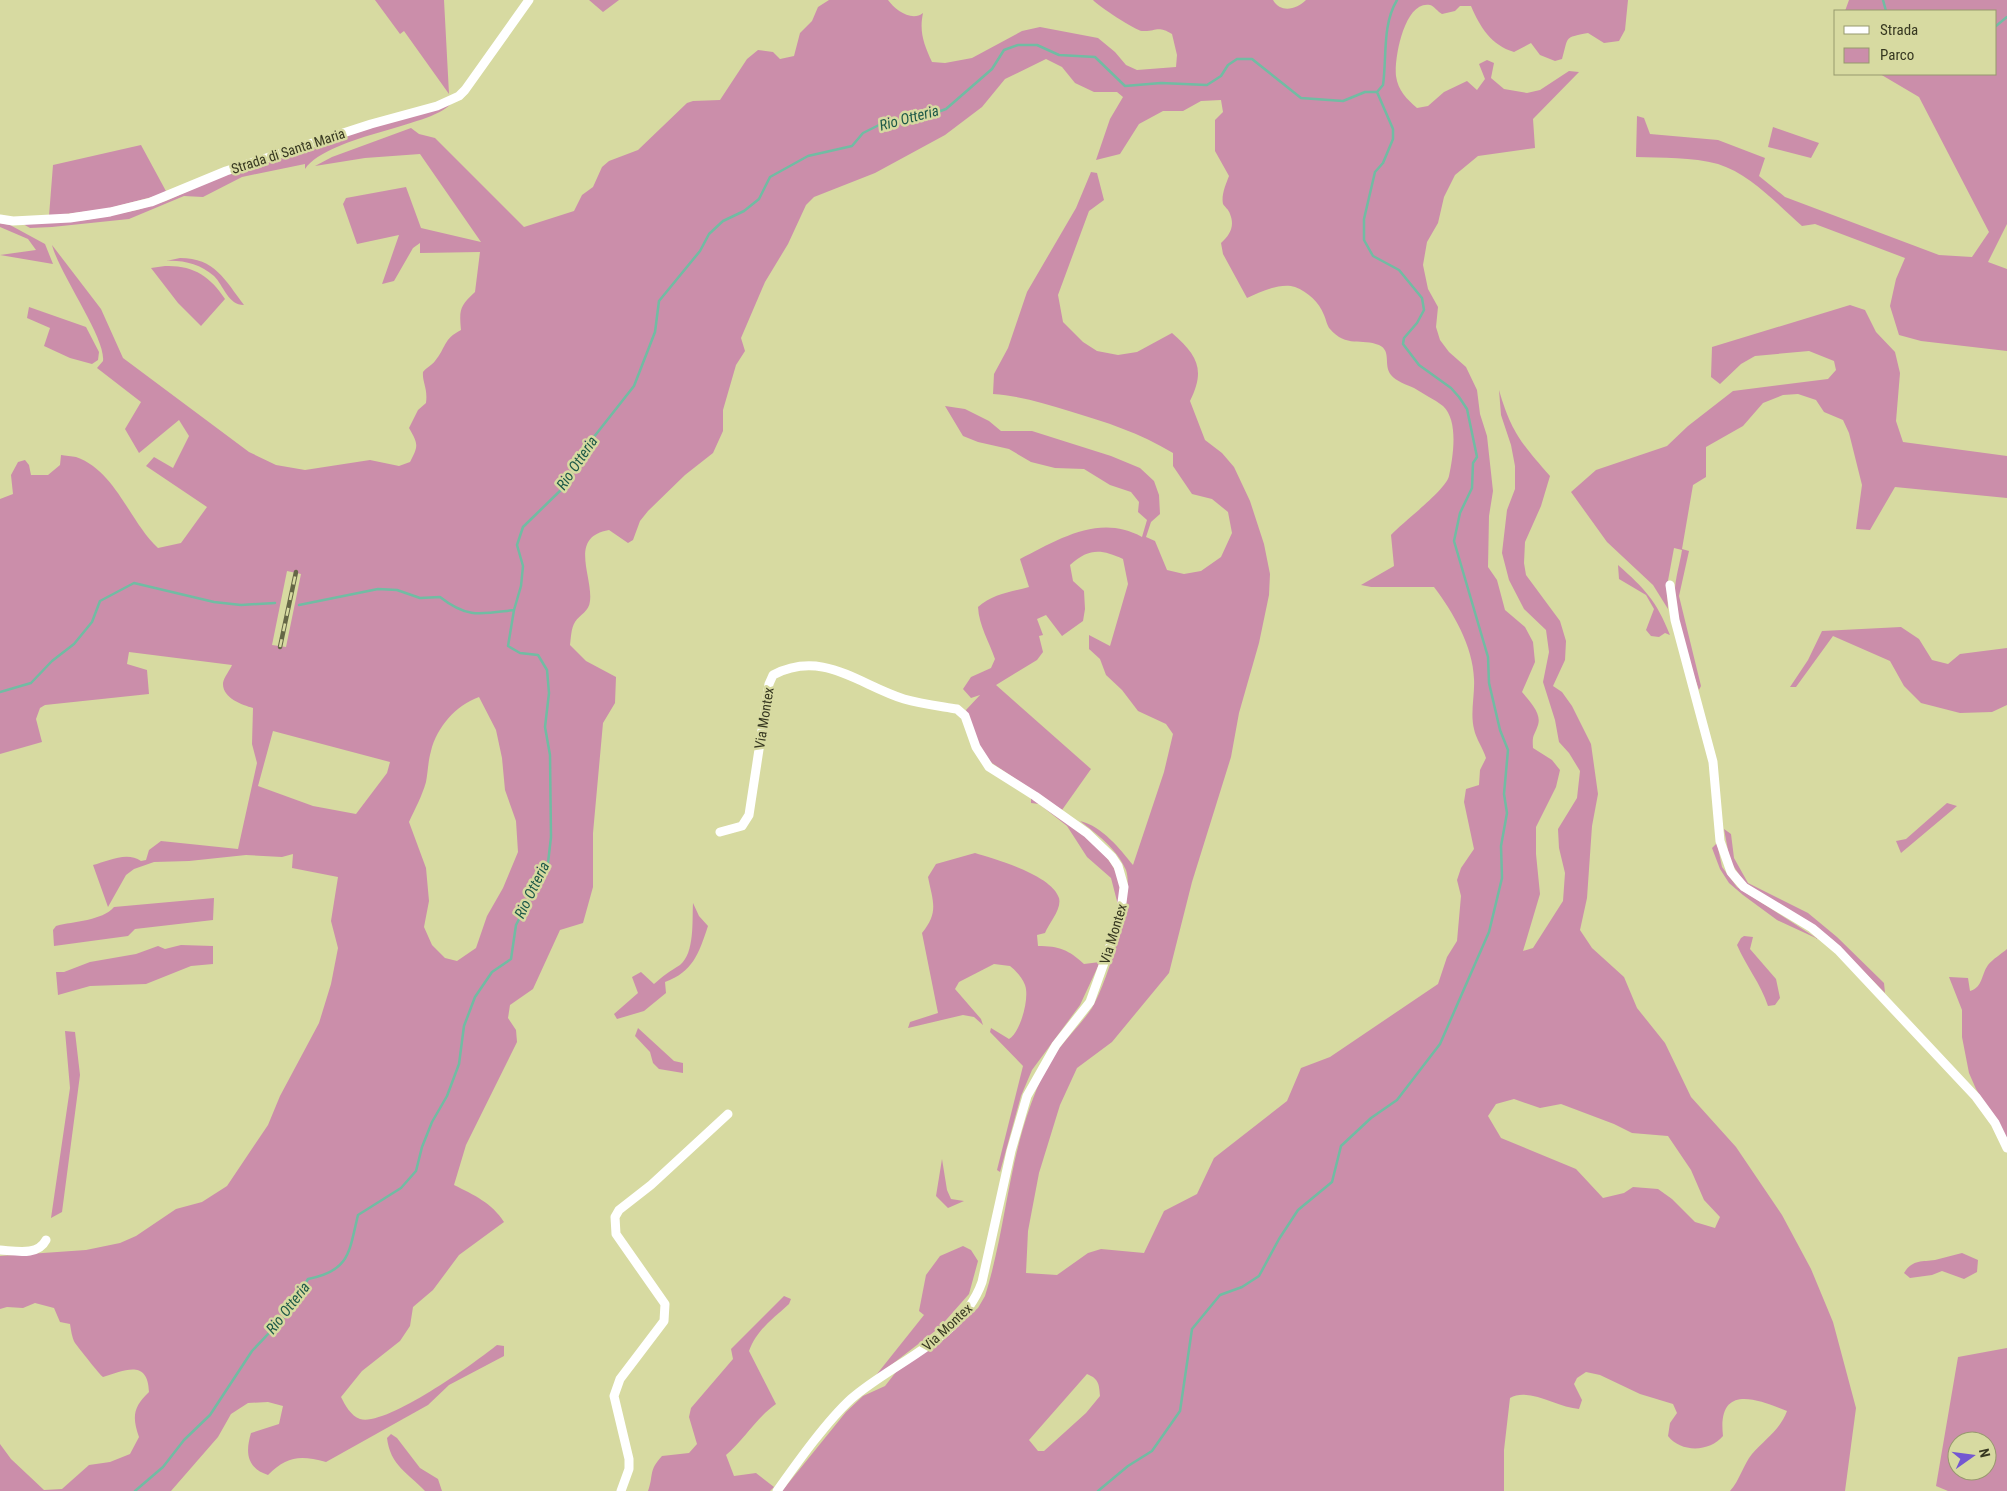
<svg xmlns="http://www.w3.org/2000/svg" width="2007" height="1491" viewBox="0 0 2007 1491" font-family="'Roboto Condensed',sans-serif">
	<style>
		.green { fill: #cb8eaa; fill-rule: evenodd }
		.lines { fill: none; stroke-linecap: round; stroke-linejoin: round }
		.stream { stroke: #71bca3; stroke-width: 2.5 }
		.street { stroke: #fff; stroke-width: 9 }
		.rail-casing { stroke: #656746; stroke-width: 4.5 }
		.rail { stroke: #d7daa1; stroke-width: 2.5; stroke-dasharray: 8; stroke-linecap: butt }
		.labels { text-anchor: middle; stroke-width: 5; stroke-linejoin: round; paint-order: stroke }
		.street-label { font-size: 14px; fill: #373821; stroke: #d7daa1 }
		.water-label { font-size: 15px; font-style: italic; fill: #1e5a48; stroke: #d7daa1 }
	</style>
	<rect width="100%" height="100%" fill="#d7daa1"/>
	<path class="green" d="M375 0H444L449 94 404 31 400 34Z
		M589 0H619L603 12Z
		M829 0H888C895 10 912 22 923 13 919 32 924 45 932 62L945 63 972 58 1022 31 1040 27 1098 38 1115 52 1126 65 1137 70 1176 67 1177 55 1172 34C1157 25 1156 32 1142 31 1136 31 1097 5 1093 0H1273C1281 14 1297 9 1306 0H1628L1625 30 1619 41 1604 43 1588 33C1563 38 1569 36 1562 59L1555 61 1540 55 1531 43 1514 52C1491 45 1480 27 1471 6H1460L1455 11 1442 14C1438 12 1434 6 1430 5 1404 0 1394 60 1396 76 1398 91 1407 99 1417 108L1428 106 1444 92 1467 81 1477 90 1485 79 1479 64 1487 60 1494 63 1491 78 1504 89 1527 93 1540 90 1569 71 1579 72 1533 119 1535 148 1478 156 1455 175 1444 197 1438 223 1427 242 1423 265 1428 289 1438 307 1436 327 1440 340 1449 352 1466 367 1477 390 1480 414 1487 436 1493 491 1489 516 1488 567 1497 580 1505 610 1525 627 1533 642 1535 662 1522 692C1529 701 1542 713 1538 725 1534 737 1532 734 1533 748L1552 760 1560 770 1556 787 1536 827V854L1540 894 1523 951 1533 948 1563 901 1565 873 1559 848 1558 829 1577 798 1580 771 1569 753 1559 742 1555 720 1543 682 1549 652 1546 630 1524 609 1509 580 1502 553 1507 510 1515 489V466L1511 445 1501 415 1499 390C1511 432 1522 444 1550 476L1541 506 1525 542 1524 563 1526 575 1560 621 1566 641 1565 660 1553 686 1562 692 1572 706 1591 744 1598 794 1592 826 1587 898 1580 930 1592 948 1624 977 1637 1008 1665 1043 1691 1097 1736 1147 1782 1215 1811 1269 1833 1322 1856 1408 1845 1491H1730C1740 1480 1743 1465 1752 1454 1765 1439 1780 1430 1787 1411 1757 1399 1717 1383 1723 1436 1710 1452 1681 1453 1668 1436L1670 1423 1677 1413 1673 1404 1640 1394 1600 1375 1586 1372 1577 1378 1574 1384 1582 1400 1579 1409C1558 1408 1529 1387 1510 1398L1504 1450V1491H782L846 1412 863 1396 885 1386 896 1372 940 1341 978 1308 985 1296C1005 1233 1008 1166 1031 1104 1038 1085 1046 1066 1058 1050 1069 1035 1082 1023 1092 1008 1106 986 1135 895 1126 870 1117 849 1097 834 1080 821 1102 826 1120 849 1133 865L1164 772 1173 734 1166 724 1138 711 1122 690 1106 675 1100 659 1089 649V635L1110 646 1128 584 1123 559C1101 549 1089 548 1070 565L1073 581 1084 591 1085 609 1083 621 1062 636 1046 615 1037 619 1043 635 1039 636 1043 652 1037 660 996 685 1091 769 1062 810 989 761 978 744 966 710 980 695 971 698 963 689 971 677 991 668 995 659C989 641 979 626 978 607 992 594 1011 592 1029 587L1020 559C1058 540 1099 513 1142 537L1147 520 1138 512 1139 502 1131 492 1110 485 1084 469 1055 468 1031 462 1009 449 978 442 963 436 945 406 965 409 989 421 1001 431H1032L1111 456 1140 468 1154 481 1159 495 1160 514 1151 522 1146 537 1155 541 1167 570 1184 574 1201 571 1221 557 1232 533 1228 512 1212 499 1192 494 1173 466V453C1140 433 1106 422 1069 411 1044 403 1020 396 993 394L994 374 1008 348 1027 292 1076 208 1091 172 1097 173 1104 200 1089 211 1058 295 1063 322 1083 342 1097 351 1118 355 1137 352 1172 333C1197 355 1206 369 1190 401L1205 440 1222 453 1234 467 1250 501 1264 544 1270 574 1269 595 1259 643 1239 713 1231 757 1192 882 1169 973 1112 1042 1077 1068 1060 1105 1039 1173 1028 1231 1026 1273 1057 1275 1088 1253 1101 1249 1144 1253 1164 1211 1197 1194 1214 1158 1287 1101 1301 1068 1330 1057 1438 984 1447 957 1457 941 1461 896 1457 880 1461 868 1474 849 1464 802 1466 789 1479 785 1480 770 1486 758C1483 748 1476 739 1474 729 1470 713 1475 695 1474 679 1473 646 1453 612 1434 587H1371L1361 585 1394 566 1391 535C1403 522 1446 490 1449 476 1453 457 1459 421 1443 406 1434 399 1423 394 1414 388 1407 385 1396 381 1391 375 1383 365 1392 351 1379 345 1362 338 1346 348 1330 329 1327 326 1326 319 1324 315 1319 302 1308 292 1295 287 1281 282 1260 292 1247 298L1223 254 1221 243C1230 235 1235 226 1230 214 1229 210 1225 207 1223 204 1221 195 1226 184 1229 176L1215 151V120L1223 112 1221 100 1201 101 1183 111H1163L1139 124 1120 154 1096 160 1110 119 1123 97 1117 92H1094L1075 83 1062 67 1046 59 1005 79 982 107 945 135 875 173 814 197 806 205 788 244 765 282 741 338 745 351 736 365 723 410V431L713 453 685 475 648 511 640 521 633 540 628 543 609 530C568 537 593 576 590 601 589 612 580 614 575 622 571 628 571 638 570 645L586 661 616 677 615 703 603 723 593 833V887L583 923 560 930 533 989 510 1005 508 1018 516 1030 517 1042 466 1145 454 1185C474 1195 492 1203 504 1222L459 1255 433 1290 413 1307 410 1326 400 1341 362 1371 341 1397C345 1405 351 1416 360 1419 386 1427 476 1362 497 1345L504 1346V1356L449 1385 428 1405 326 1462C300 1455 287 1456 268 1475 247 1468 245 1453 251 1433L279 1424 283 1406 268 1402 248 1403 231 1414 218 1437 171 1491H0V1444L11 1459 44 1490 62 1489 89 1465 110 1462 130 1454 139 1437C132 1417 133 1407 149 1392 148 1359 125 1370 103 1377 100 1375 78 1347 75 1343 72 1338 71 1330 70 1324L60 1322 54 1308 35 1303 23 1308 7 1307 0 1309V1256L86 1250 120 1243 136 1236 176 1209 202 1202 227 1186 268 1125 280 1096 319 1023 331 984 338 948 331 921 338 877 292 868 293 854 282 857 246 855 189 861 154 862 134 869 126 875 108 907 93 865C108 861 127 851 141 861L146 860 149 850 161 841 238 849 257 763 252 744 253 708C242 705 222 698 223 683 224 677 230 670 232 665L129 652 127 664 147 670 149 694 45 705 40 708 36 719 42 742 0 754V499L13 494 11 475 18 462 25 460 29 465 31 475H48L60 465 61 455C65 456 72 456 76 457 116 471 129 521 158 548L181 543 207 507 146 466 154 457 173 468 189 436 179 420 139 453 125 429 141 402 97 368 103 361C106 338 60 275 52 245L101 309 123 358 249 452 276 465 305 470 370 460 399 466 410 462C418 446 419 445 409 428L418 410 426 403C428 388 422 382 423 372 427 367 432 365 435 361 446 348 443 339 461 330 459 309 460 306 475 292L480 252 420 253V243L413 248 394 281 382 284 399 235 357 244 343 204 346 198 406 187 421 228 481 242 420 154 365 158 315 166 332 157 411 128 419 134 435 138 524 227 574 211 582 195 593 187 602 167 609 161 638 150 687 103 693 101 720 100 747 59 758 50 773 52 780 59 794 56 800 33 812 21 818 7ZM287 571 301 574 286 647 272 645ZM479 697 496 730 502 758 505 790 516 821 518 852 503 888 487 916 476 948 457 961 445 958 432 945 424 927 429 901 426 868 409 822C415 809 422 796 426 782 428 772 428 761 431 751 437 727 456 705 479 697ZM273 731 390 762 387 773 356 814 313 806 258 786ZM1514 1099 1540 1108 1561 1104 1614 1124 1632 1133 1668 1136 1691 1170 1704 1200 1720 1217 1715 1228 1695 1222 1672 1199 1658 1189 1633 1187 1624 1193 1603 1198 1576 1169 1501 1138 1488 1116 1496 1104ZM1087 1374C1099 1379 1099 1384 1100 1396L1086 1413 1044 1451H1038L1029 1440Z
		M1849 0H2007V224L1988 262 2007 269V351L1921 341 1899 335 1890 306 1896 279 1905 258 1815 224 1802 226C1777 204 1750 174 1718 164 1692 157 1662 158 1636 157L1637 116 1644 118 1650 134 1718 140 1765 158 1759 176 1785 197 1939 255 1972 257 1989 232 1919 97 1880 74H1996V11H1845Z
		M452 102C438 126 330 134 305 169V164L242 177 203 197 184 196 129 219 52 227 30 228 23 224 86 220 137 210 166 201 224 175Z
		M1773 127 1819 143 1811 158 1768 147Z
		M141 145 167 193 106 209 49 216 53 165Z
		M0 223 10 225 45 244 53 264 0 255 36 250 28 239 0 227Z
		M180 258C215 258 225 280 244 305 228 305 224 286 214 276 200 264 183 260 166 261Z
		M165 266C193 265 210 276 225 299L201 326 178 303 151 268Z
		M1850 305 1865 310 1876 332 1895 352 1900 373 1896 421 1903 442 2007 456V498L1895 487 1870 530 1856 529 1862 485 1849 433 1843 420 1824 412 1816 400 1798 394 1783 395 1763 403 1743 426 1706 447V477L1693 485 1682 549 1689 551 1679 596 1701 686 1699 690C1689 660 1677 628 1675 596 1674 581 1680 564 1682 550L1674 548 1667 586 1668 609 1653 585 1607 542 1571 492 1596 470 1667 446 1688 426 1733 391 1828 379 1836 370 1834 361 1809 351 1755 356 1741 364 1720 384 1711 377 1712 347Z
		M29 307 86 327 99 352 98 360 92 364 70 358 44 346 50 328 27 318Z
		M1618 565C1645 589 1656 600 1670 635L1665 633 1659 637 1651 636 1646 630 1654 609 1646 595 1619 579Z
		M1901 627 1919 639 1932 660 1948 664 1960 654 2007 648V705L1992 712 1960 713 1921 703 1904 686 1890 661 1833 636 1796 687H1790L1808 660 1822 631Z
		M1031 796C1058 816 1116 850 1120 886 1120 892 1119 899 1118 905L1111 878 1087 857 1067 826 1039 804 1031 803Z
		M1947 803 1957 806 1901 853 1896 841 1906 839Z
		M1724 829 1731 834 1734 858 1748 883 1808 913 1837 937 1884 983 1885 993 1834 941 1816 927 1745 883 1730 861Z
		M1717 843 1722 867 1737 887 1818 939 1777 920 1743 895 1729 883 1720 869 1712 848Z
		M975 853C995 859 1052 875 1059 898 1062 909 1049 923 1045 933L1037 935 1038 946C1059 946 1069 950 1084 964L1100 962 1080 1005 1032 1070 1021 1096 1000 1172 997 1170 1023 1066 990 1032 991 1028 1009 1039C1020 1033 1030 998 1025 985 1022 977 1016 971 1010 966L994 964 959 982 955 989 981 1019 983 1025 974 1017 963 1015 908 1028 910 1022 938 1013 922 933C939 912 933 902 928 877L936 864Z
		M214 898 213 920 135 929 128 936 54 946 53 930 56 926C74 921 102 921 114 907Z
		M693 903 699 916 708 926C699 953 693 972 665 982L666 993 644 1011 617 1019 614 1014 638 993 632 977 641 972 654 984C663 976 670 971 680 965 695 953 692 920 693 903Z
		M1744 936 1753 937 1750 949 1776 979 1780 998 1775 1005 1768 1006C1761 984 1746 966 1737 945L1741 938Z
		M181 945 213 946V964L191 966 146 984 90 986 58 995 56 972H64L90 962 136 954 158 946 165 949Z
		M2007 949V1138L1976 1089 1969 1073 1962 1037V1010L1949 977 1968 978 1970 991C1983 987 1981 975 1988 965 1993 959 2001 954 2007 949Z
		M638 1028 674 1061 683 1063V1073L659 1069 653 1063 650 1052 635 1036Z
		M65 1031 75 1032 80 1075 62 1212 51 1218 70 1088Z
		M942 1159 947 1190 951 1199 964 1201 948 1208 936 1196Z
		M963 1246 971 1250 978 1261 969 1294 939 1328 873 1379 924 1315 919 1311 926 1275 940 1256Z
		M1962 1253 1978 1260 1977 1272 1964 1279 1942 1271 1932 1275 1910 1278 1904 1273C1913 1259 1922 1262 1935 1260 1944 1258 1953 1255 1962 1253Z
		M784 1296 791 1299 789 1304C773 1319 757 1329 749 1351L776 1404C757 1417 744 1440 726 1455L734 1476 756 1473 774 1487 770 1491H648C654 1475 648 1471 662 1456L689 1453 697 1444 689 1417 691 1408 733 1359 731 1349Z
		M2007 1348V1491H1948L1936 1486 1958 1357ZM1957 1441H1987V1471H1957Z
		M391 1434 397 1438 420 1468 438 1479 442 1491H425C408 1473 390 1465 387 1438Z"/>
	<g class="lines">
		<path class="stream" d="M1883 0 1886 11
			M1996 26 2007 17
			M299 605 378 589 397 590 420 598 440 597C468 619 481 614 514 610
			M0 692 31 683 52 661 74 644 92 622 100 601 134 583 214 602 241 605 275 603
			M135 1491 163 1467 184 1440 210 1415 252 1351 288 1313 308 1279C350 1271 349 1252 358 1215L401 1188 416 1171 422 1147 432 1122 447 1096 459 1064 464 1026 475 997 492 972 511 959 516 925 548 863 551 837 550 755 545 727 549 693 547 670 538 655 520 653 508 646 514 610 521 586 523 566 517 545 523 527 564 487 586 447 634 386 655 332 659 301 700 251 709 234 723 221 744 211 759 199 770 177 808 156 852 146 863 133 883 123 918 119 946 109 992 69 1004 50 1018 45H1037L1059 55 1095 57 1125 86 1161 83 1207 85 1221 76 1228 65 1237 59H1252L1301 98 1343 101 1365 92H1377L1383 85C1387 57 1382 25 1397 0
			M1098 1491 1128 1466 1152 1451 1180 1411 1192 1329 1220 1295 1242 1287 1259 1276 1279 1239 1298 1210 1332 1182 1341 1146 1371 1118 1397 1100 1440 1044 1489 932 1502 878 1501 846 1507 813 1504 794 1508 750 1500 730 1489 683 1488 657 1454 541 1460 513 1472 488 1473 463 1477 457 1467 409 1459 397 1451 388 1419 365 1403 344 1404 338 1417 323 1424 310 1422 298 1399 270 1373 256 1364 240V219L1375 172 1383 163 1393 139V129L1377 92"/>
		<path class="street" d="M0 219 13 221 70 218 110 212 151 202 226 171 371 124 437 106 459 96 465 90 529 0
			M1670 585 1675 620 1713 762 1720 841 1731 872 1744 887 1812 928 1838 950 1976 1097 1995 1123 2007 1148
			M720 832 742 826 749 815 769 684 773 675C823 649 859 685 904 699 921 704 939 706 957 709L965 716 976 747 989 767 1035 796 1087 833 1112 857 1118 866 1124 887 1120 918 1090 1002 1056 1045 1027 1096 1011 1151 982 1282C962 1339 893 1362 851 1399 826 1422 797 1463 777 1491
			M0 1250C16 1251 38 1256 46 1240
			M621 1491 629 1469V1459L614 1396 620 1379 664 1321 665 1304 616 1234 615 1217 619 1210 651 1185 728 1114"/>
		<g class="rail-casing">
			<path id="rail" d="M280 647 296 572"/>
		</g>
		<use href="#rail" class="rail"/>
	</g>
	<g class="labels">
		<g class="street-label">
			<text transform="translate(288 151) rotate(-18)" y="5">Strada di Santa Maria</text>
			<text transform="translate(764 718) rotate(-81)" y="5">Via Montex</text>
			<text transform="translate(1113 934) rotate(-73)" y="5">Via Montex</text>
			<text transform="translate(947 1327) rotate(-43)" y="5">Via Montex</text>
		</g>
		<g class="water-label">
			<text transform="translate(909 118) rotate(-15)" y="5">Rio Otteria</text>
			<text transform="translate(577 463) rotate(-56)" y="5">Rio Otteria</text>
			<text transform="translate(532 890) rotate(-64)" y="5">Rio Otteria</text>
			<text transform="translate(288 1308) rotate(-52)" y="5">Rio Otteria</text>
		</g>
	</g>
	<rect x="1834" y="10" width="162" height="65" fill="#d7daa1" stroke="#97996e"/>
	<rect x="1844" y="26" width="25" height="8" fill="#ffffff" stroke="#97996e"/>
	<text x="1880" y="35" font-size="15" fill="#373821">Strada</text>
	<rect x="1844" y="48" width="25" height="15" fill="#cb8eaa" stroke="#97996e"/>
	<text x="1880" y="60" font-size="15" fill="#373821">Parco</text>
	<g transform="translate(1972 1456) rotate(76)"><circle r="24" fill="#d7daa1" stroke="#97996e"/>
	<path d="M0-4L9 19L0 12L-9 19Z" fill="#7457d1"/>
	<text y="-8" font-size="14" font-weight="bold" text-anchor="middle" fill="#373821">N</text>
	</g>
</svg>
